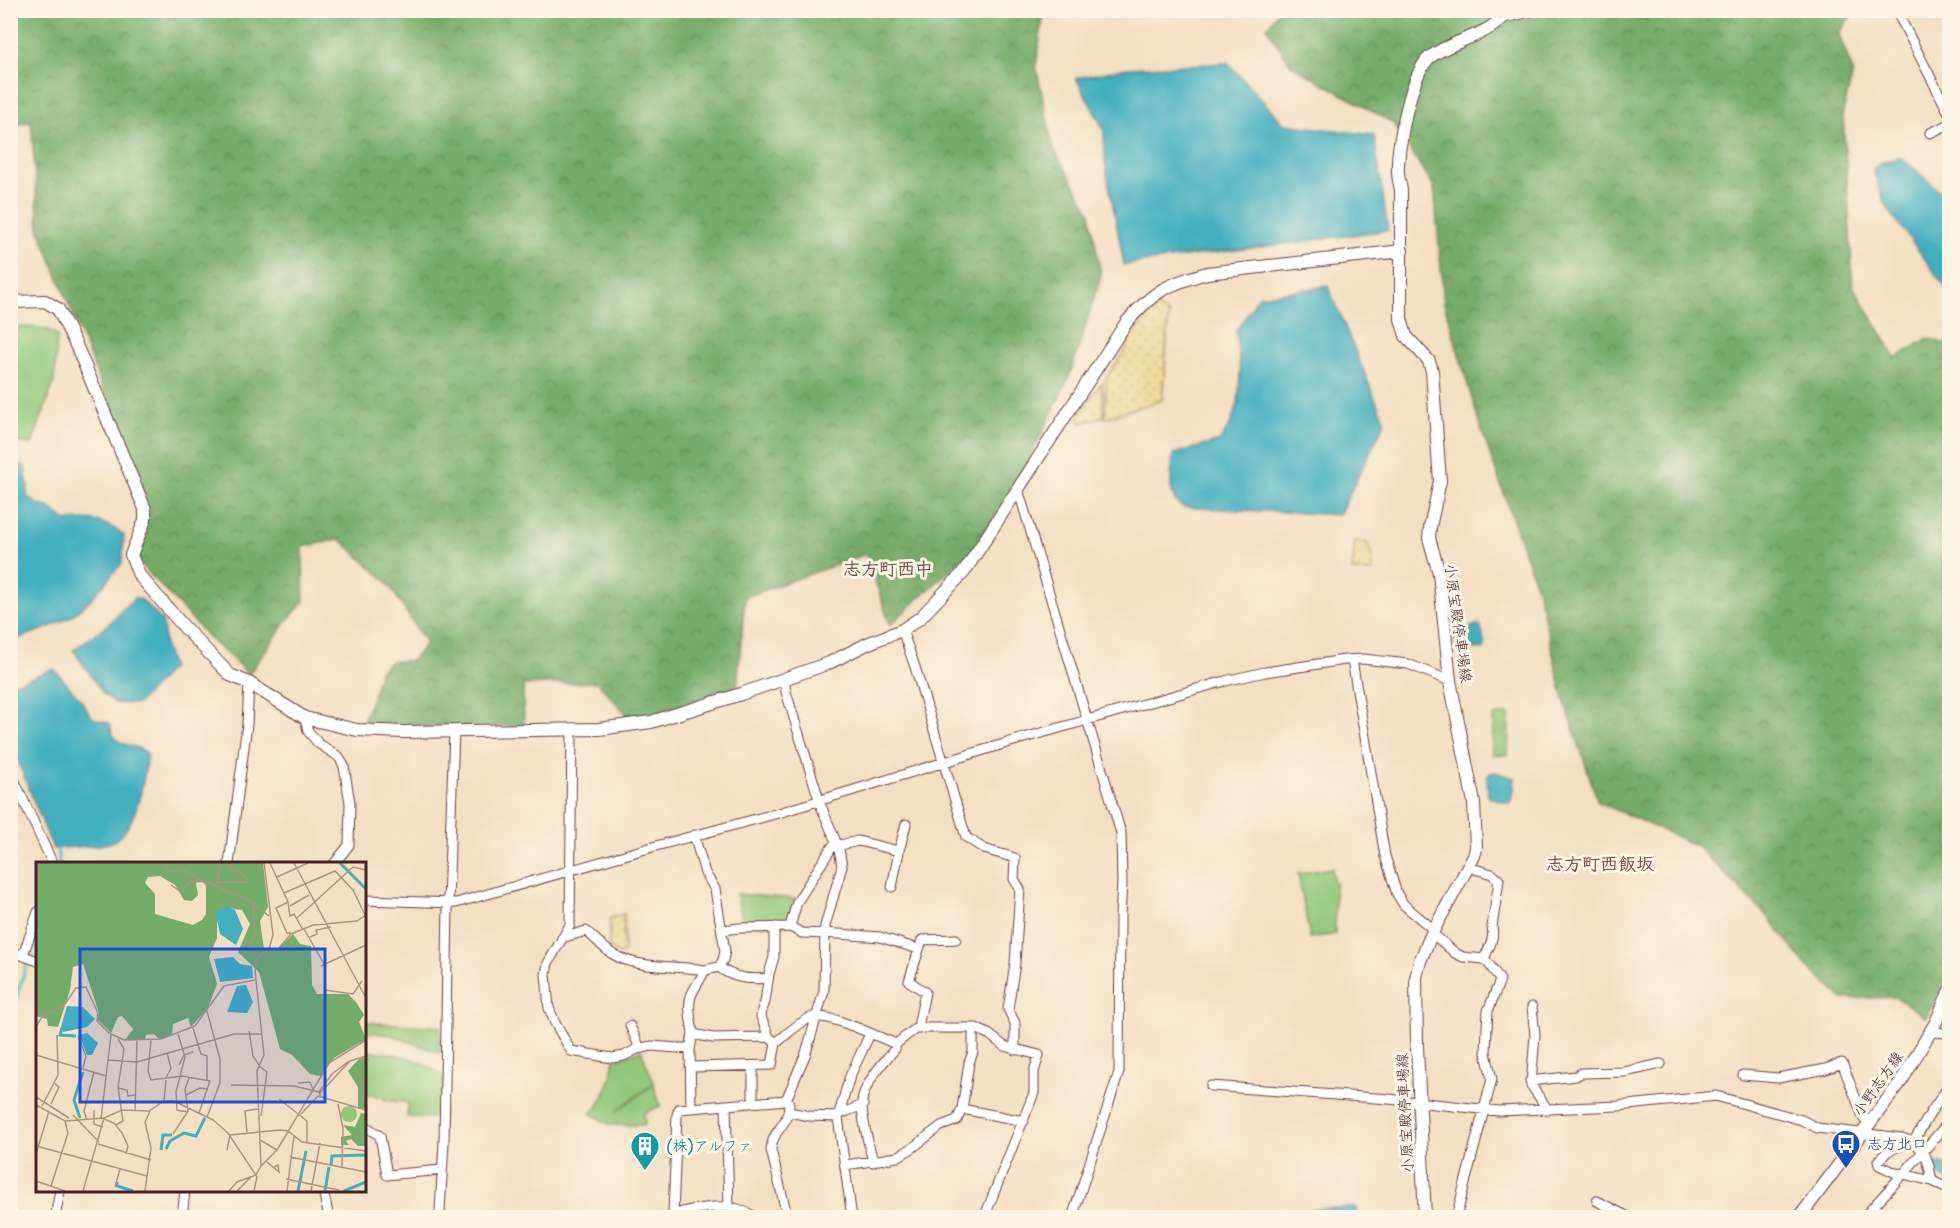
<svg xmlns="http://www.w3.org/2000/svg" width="1960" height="1228" viewBox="0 0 1960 1228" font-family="'Shantell Sans','Klee One',sans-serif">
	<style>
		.grass { fill: #91c779; stroke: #6e7352; stroke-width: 1.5 }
		.forest { fill: url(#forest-crowns); stroke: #5f664a; stroke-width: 1.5 }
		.sand { fill: url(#sand-dots); stroke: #9c7c64; stroke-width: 1.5 }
		.water { fill: #42afbf; stroke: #466775; stroke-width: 1.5 }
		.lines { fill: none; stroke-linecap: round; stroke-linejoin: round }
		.stream { stroke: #42afbf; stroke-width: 3 }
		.street-casing { stroke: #633c42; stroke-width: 11 }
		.secondary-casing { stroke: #633c42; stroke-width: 14 }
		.street { stroke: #fff; stroke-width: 9 }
		.secondary { stroke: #fff; stroke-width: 12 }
		.labels { text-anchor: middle; stroke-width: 6; stroke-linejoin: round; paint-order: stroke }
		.street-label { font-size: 15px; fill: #4a1f2b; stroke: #fcf5e5 }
		.transit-label { font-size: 15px; fill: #164399; stroke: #fcf5e5; text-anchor: start }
		.culture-label { font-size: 15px; fill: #0d838f; stroke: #fcf5e5; text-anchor: start }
		.quarter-label { font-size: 18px; font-weight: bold; fill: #76494e; stroke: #fcf5e5 }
		.inset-river { fill: none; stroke: #42afbf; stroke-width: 3 }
		.inset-road { fill: none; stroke: #af9285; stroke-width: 1.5 }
		.view { fill: #1d4ed8; fill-opacity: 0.15; stroke: #1d4ed8; stroke-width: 3 }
		.inset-edge { fill: none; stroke: #4a1f2b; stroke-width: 3 }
	</style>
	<defs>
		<pattern id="forest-crowns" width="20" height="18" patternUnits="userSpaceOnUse" patternTransform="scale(1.5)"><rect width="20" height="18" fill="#74ac69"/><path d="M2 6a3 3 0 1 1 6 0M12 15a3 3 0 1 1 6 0" fill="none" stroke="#618b57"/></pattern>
		<pattern id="sand-dots" width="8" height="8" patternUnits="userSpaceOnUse" patternTransform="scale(1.5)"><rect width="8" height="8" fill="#eeda9e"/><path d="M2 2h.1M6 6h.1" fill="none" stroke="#cebb88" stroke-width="1.8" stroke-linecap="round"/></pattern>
	</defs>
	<rect width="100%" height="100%" fill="#fcf5e5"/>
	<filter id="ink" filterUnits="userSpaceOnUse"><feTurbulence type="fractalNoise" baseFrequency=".0167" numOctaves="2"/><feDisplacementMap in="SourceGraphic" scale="12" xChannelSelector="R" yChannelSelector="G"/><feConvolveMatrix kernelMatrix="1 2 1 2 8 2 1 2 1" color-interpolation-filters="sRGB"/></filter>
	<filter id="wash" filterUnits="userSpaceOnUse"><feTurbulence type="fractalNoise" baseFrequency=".008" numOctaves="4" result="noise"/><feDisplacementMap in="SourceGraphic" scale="24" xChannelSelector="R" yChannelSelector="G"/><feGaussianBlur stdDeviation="1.35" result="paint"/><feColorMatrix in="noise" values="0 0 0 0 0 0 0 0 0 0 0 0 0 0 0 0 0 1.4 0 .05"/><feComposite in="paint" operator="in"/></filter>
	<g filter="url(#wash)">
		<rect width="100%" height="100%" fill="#f3dfc1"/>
		<path class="grass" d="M11 327C25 328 47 325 57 336L54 382 32 444 11 442Z
			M1509 714 1508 755 1492 754 1493 716Z
			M1332 868 1333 880 1335 882V934L1310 938 1298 874Z
			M737 894 795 899 788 925H743Z
			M364 1022 440 1027V1053L391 1035 365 1032Z
			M641 1050 654 1083 615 1112 654 1084 660 1106 644 1113 645 1125H611L591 1114C603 1102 613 1078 613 1061Z
			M365 1051C393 1052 422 1058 444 1077L443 1118 407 1117 408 1103 384 1100V1096L383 1097 365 1094 364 1054 372 1057Z"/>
		<path class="forest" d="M1279 10H1494L1521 20 1568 10 1854 11 1839 34 1853 72 1843 113 1853 286 1896 358 1928 338 1949 345 1950 971 1926 1018 1896 997 1843 999 1806 965 1768 917 1697 846 1598 802 1564 700 1537 588 1479 423 1444 303 1434 187 1393 123 1291 65 1267 28Z
			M10 11H1044L1036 66 1053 147 1090 212 1101 276 1070 375 1023 473 975 547 890 625 866 554 745 597 737 687 632 720 597 682 523 685 524 726 360 728 372 698 380 670 391 661H412L426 643 387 582 340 539 303 547 304 602 286 622 249 674 213 642 136 559 150 509 39 229 31 121 11 126Z"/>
		<path class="sand" d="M1157 307 1169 315 1162 400 1105 418 1106 378 1127 348 1130 339 1152 311Z
			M1102 383 1104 416 1081 423 1078 417 1100 385Z
			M1355 541 1367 543 1373 557V572L1352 571Z
			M624 914V949L623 954 616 953 609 947 610 918Z"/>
		<path class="water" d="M1228 63 1284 124 1374 135 1388 230 1124 265 1105 163 1104 130 1076 78 1127 68Z
			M1899 157 1918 171 1949 200V292L1885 205 1873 169 1881 163Z
			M1328 286 1385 422 1339 515 1182 507C1165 496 1172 472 1173 454L1220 441 1230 425 1238 403 1240 373 1236 331 1259 296Z
			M11 464 24 465 28 485 27 496 39 505 49 507 66 521C93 519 102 519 124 535L122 563C107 580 88 606 68 618 51 628 30 634 11 641Z
			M134 598 142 600 163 622 165 648 172 668 137 704 116 703 105 696 73 650 106 626Z
			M1478 624 1481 627 1485 647 1483 650 1457 646 1455 639 1466 630Z
			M54 669 81 700 90 715 95 719 109 723C111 727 112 734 115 738 122 747 138 745 147 753 145 777 136 836 109 843 91 848 71 846 53 849L11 744V685Z
			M1495 772 1515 778 1513 798 1509 803 1488 797 1487 776 1490 773Z
			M1932 1164H1949V1181L1938 1175Z
			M1333 1208H1356L1357 1217H1305L1307 1214 1314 1209Z"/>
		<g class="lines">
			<path class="stream" d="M57 845 59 864
				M10 1016 38 931
				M1631 1214 1637 1218"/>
		</g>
	</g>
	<g filter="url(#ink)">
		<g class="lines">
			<g class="street-casing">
				<path id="street" d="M1896 10 1950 115
					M1504 18 1539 10
					M1930 133 1950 124
					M1018 489 1121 833 1122 883 1120 916 1119 1072 1072 1218
					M902 630 915 667 966 837 984 849 1015 858 1014 879 1020 889 1015 963 1008 1009 1015 1023V1050
					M1352 660 1385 856 1397 894 1404 905 1434 930
					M305 718 308 731 318 743 339 757 344 766 350 803 349 845 334 864
					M572 728 570 925 548 963 546 975 549 1008 555 1023 571 1051 612 1058 624 1056 637 1049 652 1046 690 1049
					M10 771 51 860V864
					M229 864 247 724 249 683
					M1468 867 1492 874 1499 880 1492 927C1495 939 1488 949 1484 959
					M892 887 899 851
					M364 900 456 903 656 846 782 812 1010 742 1225 681 1265 672 1345 660 1363 659 1408 664 1450 681
					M790 927 797 902 832 847 858 841 899 851 906 824
					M722 930 740 928 790 927 802 933 825 934
					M825 933 880 937 918 949
					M1432 933 1455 953 1463 957 1484 959 1489 964 1500 980 1488 1011 1487 1027 1486 1053 1492 1079 1456 1218
					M562 938 586 931C595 938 602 947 611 953 638 970 675 965 705 970
					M10 951 38 961
					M23 955 38 912
					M719 967C732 978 751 980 768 978
					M1532 1007 1535 1035 1531 1085 1548 1110
					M630 1026 640 1048
					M919 1029V1022L925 992 909 981 922 940C933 939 945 940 956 939
					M1930 1032 1950 1033
					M693 1034C692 1023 687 1007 691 996 694 988 701 979 705 970L719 967 723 960 725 951 715 889 705 873 694 835
					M769 1037 761 1017 762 1010 765 1002 769 974 774 957V932L776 927
					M691 1067 772 1065 776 1043
					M1743 1075 1778 1078 1826 1069 1842 1063 1864 1119 1870 1121
					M1530 1081 1576 1076 1581 1073 1624 1072 1661 1064
					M1211 1086 1389 1099 1499 1111 1618 1106 1716 1096 1802 1120 1817 1128 1902 1138C1926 1145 1928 1159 1932 1181
					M753 1102V1066
					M726 1105 729 1207
					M691 1108 786 1100
					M962 1109 969 1063 973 1052V1028
					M789 1112 809 1116 838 1117
					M840 1114 863 1105
					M364 1125 380 1136 387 1175 442 1170
					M1911 1140 1908 1143 1888 1151 1878 1161 1879 1165 1896 1173 1903 1174 1950 1121
					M1914 1141 1931 1112 1950 1084
					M873 1162C869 1144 861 1118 862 1101 864 1084 884 1061 895 1049L896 1044
					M846 1165 897 1157 911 1149 941 1126 957 1120 962 1109 1024 1121
					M323 1190 329 1218
					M1597 1201 1630 1218
					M673 1214 677 1115 679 1109 691 1108 690 1049 693 1034 713 1038 769 1037 776 1043C786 1035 798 1023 810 1018 826 1011 878 1037 896 1044L915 1029 926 1028H976L990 1035 1004 1046 1039 1055 1034 1072V1093L984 1218
					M670 1217C682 1209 715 1206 730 1207 739 1209 749 1213 757 1218
					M55 1218 60 1190
					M182 1218 185 1190
					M442 1218 440 1211 444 1142 448 903 454 730
					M783 1218 786 1211 771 1150C772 1129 789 1127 789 1103L786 1100 806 1053 824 991 825 926 842 866 839 849 821 806 786 692 784 679
					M852 1218 838 1117 850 1076 870 1034
					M1863 1218 1903 1174 1932 1181 1950 1189"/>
			</g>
			<g class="secondary-casing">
				<path id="secondary" d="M10 302 45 301 58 309 77 347 145 509V520L131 555 139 575 184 627 230 675 249 683 305 718 357 730 404 732 599 729 651 722 741 694 829 663 869 643 902 630 920 618 964 572 1126 323C1153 291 1168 284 1207 273L1402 251
					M1425 1218 1417 1047 1416 978 1420 961 1432 933 1474 856 1476 848 1474 803 1450 681 1439 573 1429 538 1430 527 1440 481 1432 371 1429 361 1406 336 1401 319V190C1400 184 1398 178 1398 172 1397 147 1411 72 1430 57 1454 39 1492 36 1509 10
					M1799 1218 1902 1080 1936 1022 1950 990"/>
			</g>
			<use href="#street" class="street"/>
			<use href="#secondary" class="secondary"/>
		</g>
	</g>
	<defs>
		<g id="bus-pin" transform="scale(1.5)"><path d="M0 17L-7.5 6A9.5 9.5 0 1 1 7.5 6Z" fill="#1a4fb4" stroke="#fcf5e5"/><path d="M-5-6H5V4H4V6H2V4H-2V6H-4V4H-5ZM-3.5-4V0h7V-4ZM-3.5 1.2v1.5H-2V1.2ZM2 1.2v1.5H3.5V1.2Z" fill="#fff"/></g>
		<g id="building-pin" transform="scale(1.5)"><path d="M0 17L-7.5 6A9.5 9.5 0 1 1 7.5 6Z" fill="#0f9aa8" stroke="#fcf5e5"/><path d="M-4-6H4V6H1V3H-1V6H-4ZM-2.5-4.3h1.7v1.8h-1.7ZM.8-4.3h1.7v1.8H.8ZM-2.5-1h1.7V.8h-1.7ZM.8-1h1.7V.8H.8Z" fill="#fff"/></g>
	</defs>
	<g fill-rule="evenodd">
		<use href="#bus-pin" x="1846" y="1144"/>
		<use href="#building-pin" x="645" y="1146"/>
	</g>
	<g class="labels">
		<g class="street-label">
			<text transform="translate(1458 623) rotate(82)" y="5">小原宝殿停車場線</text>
			<text transform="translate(1878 1084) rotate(-55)" y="5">小野志方線</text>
			<text transform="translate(1405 1113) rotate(-93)" y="5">小原宝殿停車場線</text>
		</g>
		<g class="transit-label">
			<text x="1867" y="1149">志方北口</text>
		</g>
		<g class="culture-label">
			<text x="666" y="1151">(株)アルファ</text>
		</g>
		<g class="quarter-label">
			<text x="888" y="575">志方町西中</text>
			<text x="1600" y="870">志方町西飯坂</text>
		</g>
	</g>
	<g transform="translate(36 862)">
		<rect width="330" height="330" fill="#f3dfc1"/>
		<path d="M305 252a8 8 0 1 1 16 0a8 8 0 1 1-16 0Z" fill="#91c779"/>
		<path d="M0 1H227L232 45 224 59 228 87 241 88 257 72 264 82 275 84 276 123 281 132H312L320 140 328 153 323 160 330 177 298 196 285 214 274 212 256 193 244 187 223 110 202 90 214 62 206 48 191 46 181 61V76L173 95 181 122 172 146 155 165 152 156 137 162 136 173 123 177 118 172 110 173 109 178H89L97 167 86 154 82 155 75 171 61 157 63 151 47 102 37 105 34 128 22 165 12 164 11 157 0 154ZM124 14 139 23 148 38 156 39 162 33 160 21 166 19 170 24V52L166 58 157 63 119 52V32L109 21 112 15ZM330 195V246L322 247V225L312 209 323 197ZM325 251 330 252V284H322L315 277 310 279 313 283H305V275L316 273 307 263 319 265Z" fill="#74ac69" fill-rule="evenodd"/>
		<path d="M192 45 199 48 207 67 200 83 184 72 180 53 181 48ZM197 95 204 102 216 104 217 116 184 120 178 97ZM210 123 217 140 211 151 191 150 201 124ZM31 144 47 145 59 157 51 165 27 170 25 165ZM51 171 62 181 56 193H51L43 173Z" fill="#42afbf"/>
		<path class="inset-river" d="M304 1 330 27M26 166 24 173 40 174M44 256 38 238 47 210M130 287 134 279 148 271 160 274 169 256M125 288 127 273H136M295 303 296 294 329 293M81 320V324L97 329M262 329 270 289M289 329 293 305M308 329 330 320"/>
		<path class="inset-road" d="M129 1 131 10 148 8 167 19M234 1 252 40 254 54 258 52 267 68M258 1 330 136M241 15 272 1M181 20H212L208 13 193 6V1M181 21 185 1M135 23 145 30 155 19 171 20 214 39 233 54M248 31 299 9 317 28 330 55M252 40 240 46 251 71H255M254 44 273 33M261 56 317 5 330 8M268 67 288 102M274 75 281 72 280 68 295 65M213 83 219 75 217 43M233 89 242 87 255 72 277 63 321 59 330 53M285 104 330 83M289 128 317 132 326 119M0 165 7 153 27 145 40 126 50 125 62 151 61 159 73 171 88 178 125 177 159 164 188 124 219 118M157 166 165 192 171 194V218M213 169 217 194 223 203M142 172 149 195 140 230 141 248 152 250M42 174 50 194 47 206M115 178 112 209 115 218 146 214 174 219 163 251M0 193 70 214M72 198 101 200 198 172H225M143 203 148 193 157 190M223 204 231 210 225 254M330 211 327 221 330 246M130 216 135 206 131 191M262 221 274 220 277 227M195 223 258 224 283 230 285 235M82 226 91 228 92 234 99 233M283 230 296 212 313 199M284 231 314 199 330 194M150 233 164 226 172 227M0 235 33 256M243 237 271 259V281M128 239 130 218M15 242 23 225 18 221M302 242 307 266 306 306M0 243 29 259 68 256 86 248 113 249 128 239H138L177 258 192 271 221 315 218 329M6 244 22 213 21 173M58 248V262L67 265M99 249 101 178M265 252 282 234 330 248M37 253 63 280M171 255 184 221V197L171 149M65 257 75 173M68 257 78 261 86 271 92 284 90 292M51 258 48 249 58 210M80 263 87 259 82 225 88 187 82 177M211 270 209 249 222 247M137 272 152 249 149 227 153 216M224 278 241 288M62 282 115 298M0 284 111 314M191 288 194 273 244 268 252 269 266 280 330 289M0 292 13 249M254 295 330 310M231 300 243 310 242 303 238 305M225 304 241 288 293 201 330 178M250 317 303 328M0 319 29 329M15 324 32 271 29 259M79 325 84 307M47 329 68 256M109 329 115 286 109 260 114 249M193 329 201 320 220 313 225 304 221 209 228 193 219 109 222 95 233 87 237 73 228 1M201 329 215 315M251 329 258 274M275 329 284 281"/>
		<path class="view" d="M44 87H289V240H44Z"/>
		<rect width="330" height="330" class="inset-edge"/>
	</g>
	<rect width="1960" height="1228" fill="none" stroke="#fcf5e5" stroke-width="36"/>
</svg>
